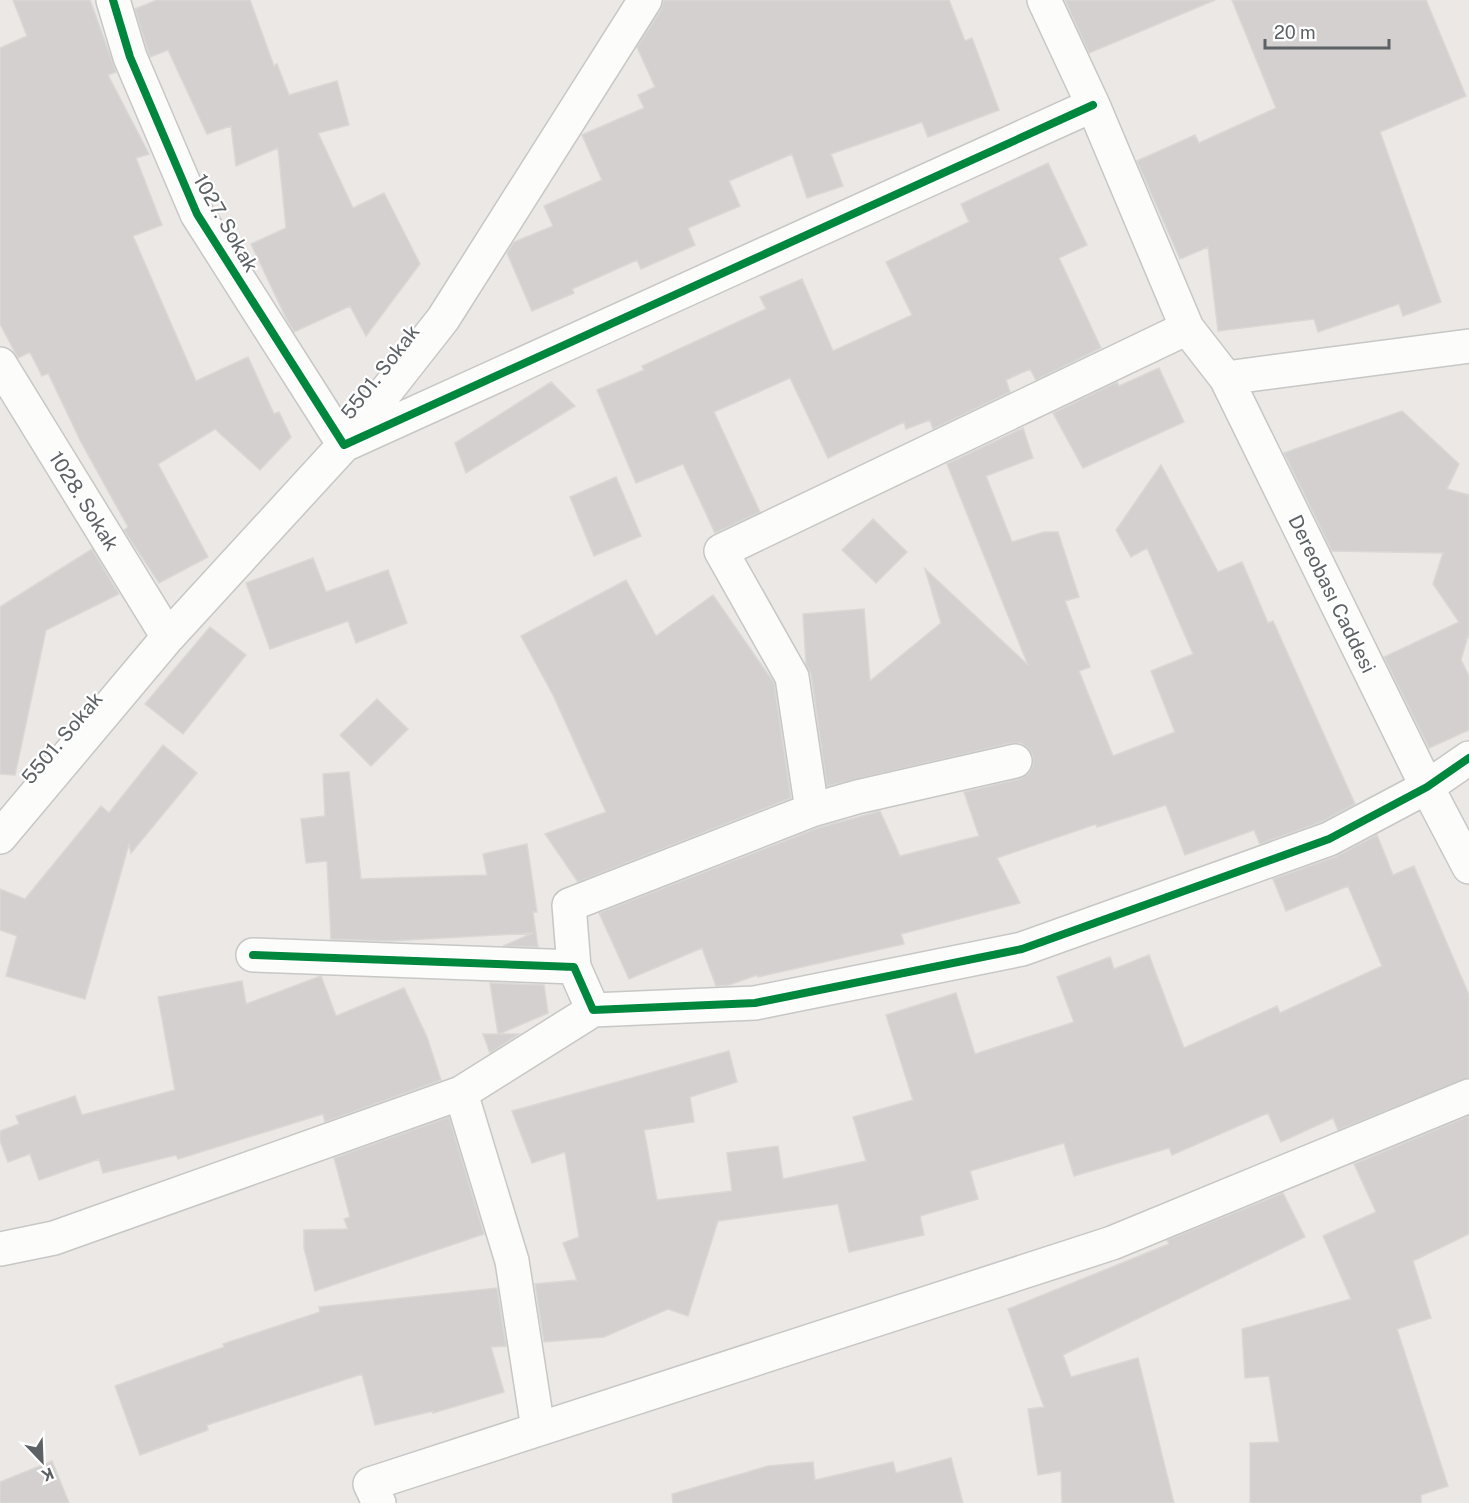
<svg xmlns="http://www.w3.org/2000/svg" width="1469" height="1503" viewBox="0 0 1469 1503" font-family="'Public Sans',sans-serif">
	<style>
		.building { fill: #d3d0cf; stroke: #dad8d4; stroke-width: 1.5 }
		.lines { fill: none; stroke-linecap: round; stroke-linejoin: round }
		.minor-casing { stroke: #c7c7c6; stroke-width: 36 }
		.minor { stroke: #fcfcfb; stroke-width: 33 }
		.cycleway-casing { stroke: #fff; stroke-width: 11 }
		.cycleway { stroke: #00873e; stroke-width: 8 }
		.labels { text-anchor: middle; stroke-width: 4.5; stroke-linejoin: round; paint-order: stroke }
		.street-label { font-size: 20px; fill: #5b6164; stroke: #fff }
	</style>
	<rect width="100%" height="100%" fill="#ebe8e5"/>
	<path class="building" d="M13 0H90L116 72 108 75 149 154 136 158 162 225 133 236 196 381 248 357 274 414 279 412 291 437 260 470 215 429 158 464 208 557 159 583 124 530 128 527 81 442 48 373 42 376 30 352 18 358 0 324V48L27 36Z
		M157 0H250L274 66 277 64 289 95 337 81 349 125 318 133 353 208 384 193 420 264 366 336 350 306 294 332 286 318 251 244 286 228 278 148 236 166 231 126 207 134 168 50 150 57 148 51 135 9Z
		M664 0H949L965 41 972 38 999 110 928 137 922 122 831 154 843 186 807 198 792 154 729 181 740 206 688 228 695 245 641 269 637 260 572 289 574 293 532 311 507 253 514 242 553 226 544 206 602 180 582 135 644 108 638 95 655 87 637 47 661 10Z
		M1065 0H1215L1089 53Z
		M1232 0H1426L1466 96 1380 132 1441 302 1403 316 1399 304 1318 332 1314 319 1218 331 1208 247 1180 259 1137 161 1195 135 1199 143 1276 108Z
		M1048 163 1087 245 1059 258 1101 348 1036 380 1030 369 1006 380 1010 392 933 429 930 420 906 429 904 422 828 458 790 378 714 412 760 512 715 533 683 464 636 483 597 390 644 370 642 366 766 309 760 297 802 279 833 351 912 315 886 262 969 222 961 204Z
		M1159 368 1184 422 1083 468 1053 413 1117 382 1119 386Z
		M551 382 575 406 466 473 455 443Z
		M1402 411 1459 464 1447 489 1469 495V638L1468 636 1461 660 1469 676V730L1429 748 1384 657 1459 622 1433 584 1443 553 1332 551 1284 453Z
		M1023 428 1033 458 986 476 1012 542 1044 532H1058L1079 597 1065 601 1090 667 1079 671 1113 756 1175 732 1151 671 1193 654 1147 548 1131 557 1116 530 1161 465 1218 572 1242 562 1268 623 1273 621 1355 804 1321 822 1260 844 1254 830 1185 855 1166 805 1097 827 1096 824 997 858 1020 903 901 934 904 944 758 977 757 975 729 985 716 986 702 948 629 979 599 913 818 828 880 811 900 856 979 836 964 792 1019 779 1028 774 1033 766V756L1029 749 1021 743H1011L827 786 811 674 806 664 803 614 864 609 870 681 941 623 925 569 1028 665 947 464Z
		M616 477 641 536 594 556 570 497Z
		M873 519 907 552 876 583 842 550Z
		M92 549 119 594 46 630 15 775 0 774V607Z
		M313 558 326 592 388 570 407 623 356 643 348 621 270 649 246 583Z
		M626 580 656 636 713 595 774 683 791 798 578 882 545 834 606 812 553 695 521 636Z
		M210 627 246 655 183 734 145 704Z
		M377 699 408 729 371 766 340 735Z
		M163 745 197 773 131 853 129 844 85 999 6 976 17 936 0 930V889L25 899 101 806 109 813Z
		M349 772 361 879 487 875 483 854 527 844 537 912H533L538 947 503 946 533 933 389 941 331 939 327 861 306 863 301 819 325 816 323 774Z
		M1377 835 1393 875 1414 866 1469 995V1078L1338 1130 1333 1118 1281 1142 1268 1113 1172 1155 1169 1148 1074 1176 1064 1143 970 1171 978 1199 920 1216 924 1235 849 1252 838 1204 718 1221 688 1316 668 1309 604 1337 544 1342 535 1284 577 1280 563 1243 579 1237 565 1152 532 1163 512 1111 729 1051 737 1082 690 1097 694 1122 644 1130 657 1200 732 1191 727 1153 778 1146 783 1179 866 1161 853 1117 913 1100 886 1015 956 993 975 1054 1074 1022 1057 977 1110 957 1114 969 1149 955 1184 1048 1277 1006 1280 1013 1382 966 1348 886 1286 911 1273 879 1335 857Z
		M321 976 336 1016 404 988 427 1037 441 1080 325 1122 323 1114 178 1159 176 1155 103 1173 99 1159 39 1180 30 1154 8 1162 0 1141V1131L19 1124 16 1116 75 1096 82 1115 175 1090 158 997 242 981 246 1004Z
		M490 983 544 985 548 1013 499 1034H519L490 1053 483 1034H498Z
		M1469 1116V1234L1413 1261 1431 1318 1397 1329 1448 1486 1421 1495V1503H1250V1443L1279 1442 1269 1376 1245 1378 1242 1329 1351 1299 1323 1236 1376 1212 1354 1164Z
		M449 1117 484 1234 315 1291 304 1248V1230L348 1229 344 1219 350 1217 334 1158Z
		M1283 1193 1305 1237 1063 1355 1071 1377 1138 1358 1174 1503H1062L1061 1471 1038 1475 1028 1409 1044 1407 1008 1309 1169 1244 1167 1240Z
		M497 1288 506 1346 491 1347 504 1392 433 1413V1411L375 1425 362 1374 207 1425 208 1430 140 1455 115 1386 224 1347 223 1344 320 1312 319 1307Z
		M951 1458 963 1503H673L672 1494 768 1466 813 1462 815 1480 893 1462 896 1473Z
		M52 1461 69 1503H0V1482Z"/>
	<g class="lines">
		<g class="minor-casing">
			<path id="minor" d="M113 0 130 57 197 214 344 445 1093 105
				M1044 0 1093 105 1187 328 1226 378 1427 787 1469 867
				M0 364 168 637
				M1226 378 1469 346
				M812 810 857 797 1015 761
				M0 837 168 637 344 445 443 319 645 0
				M253 955 574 967 593 1010 755 1003 1022 949 1329 839 1427 787 1469 758
				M574 967 569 905 812 810 792 677 721 551 1187 328
				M461 1093 512 1261 538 1429
				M0 1249 54 1238 461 1093 593 1010
				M379 1503 370 1484 1112 1243 1469 1096"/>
		</g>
		<use href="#minor" class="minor"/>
		<g class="cycleway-casing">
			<path id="cycleway" d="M113 0 130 57 197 214 344 445 1093 105
				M253 955 574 967 593 1010 755 1003 1022 949 1329 839 1427 787 1469 758"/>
		</g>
		<use href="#cycleway" class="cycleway"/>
	</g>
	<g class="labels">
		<g class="street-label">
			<text transform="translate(226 223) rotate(60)" y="7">1027. Sokak</text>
			<text transform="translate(380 372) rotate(-52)" y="7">5501. Sokak</text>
			<text transform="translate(84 501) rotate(58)" y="7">1028. Sokak</text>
			<text transform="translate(1332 594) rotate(64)" y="7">Dereobası Caddesi</text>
			<text transform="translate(62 738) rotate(-50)" y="7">5501. Sokak</text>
		</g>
	</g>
	<g transform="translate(42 1461) rotate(157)" stroke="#ffffff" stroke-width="4.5" paint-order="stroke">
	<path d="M0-4.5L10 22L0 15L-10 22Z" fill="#5b6164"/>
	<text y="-9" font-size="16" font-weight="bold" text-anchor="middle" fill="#5b6164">K</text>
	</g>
	<path d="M1265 39v9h124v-9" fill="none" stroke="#5b6164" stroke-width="3"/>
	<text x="1274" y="39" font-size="18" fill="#5b6164" stroke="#ffffff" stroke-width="4.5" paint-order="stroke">20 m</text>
</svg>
